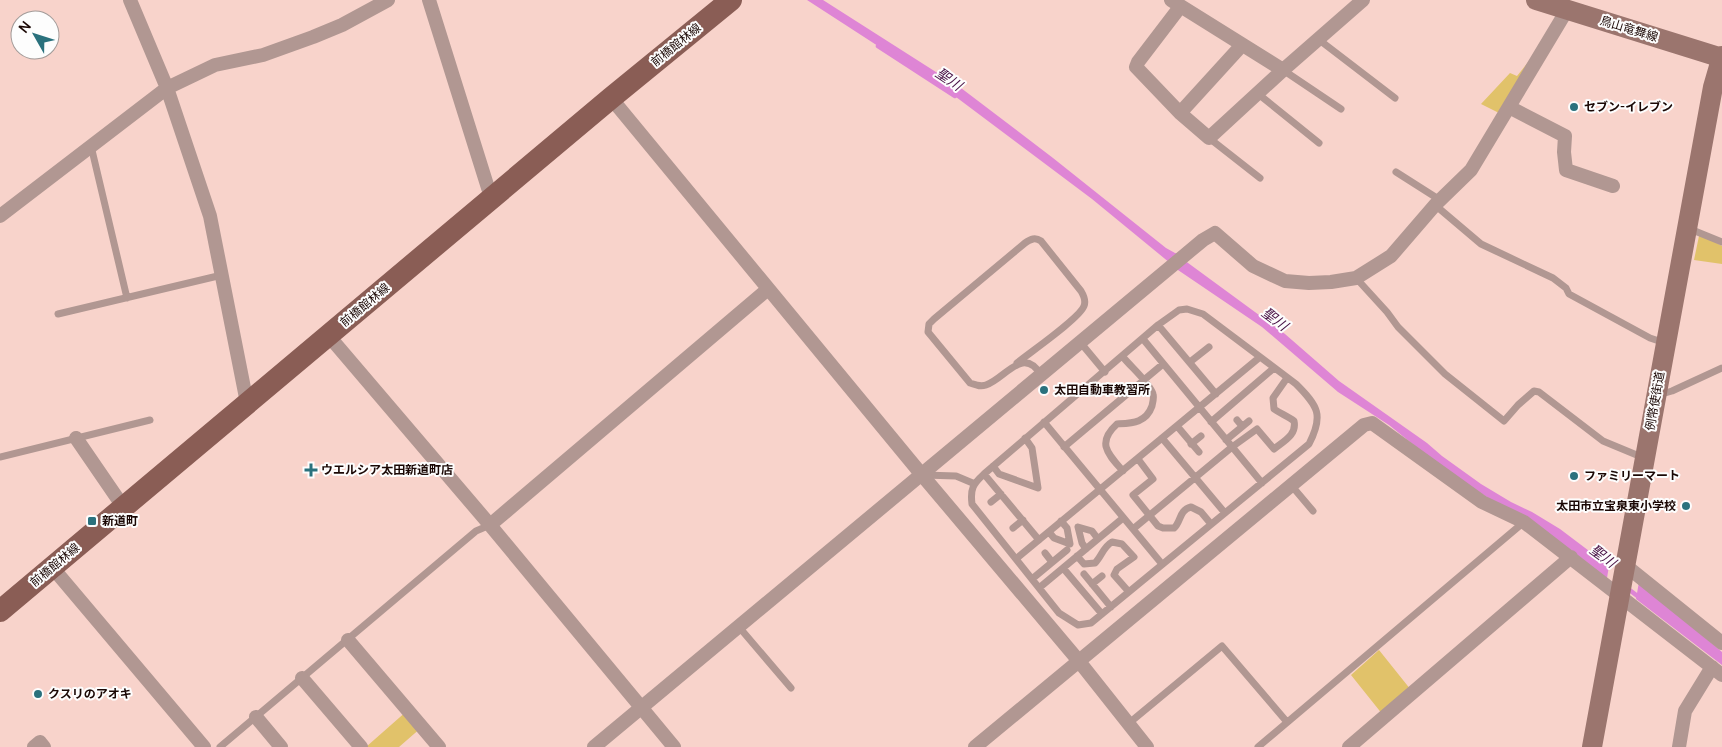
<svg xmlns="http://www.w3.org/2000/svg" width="1722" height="747" viewBox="0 0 1722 747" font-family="Manrope,'Noto Sans JP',sans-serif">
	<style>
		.green { fill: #e1c26a }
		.water { fill: #de85d5 }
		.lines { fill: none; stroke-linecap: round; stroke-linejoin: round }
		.stream { stroke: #de85d5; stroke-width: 4.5 }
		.service { stroke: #b19792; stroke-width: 7 }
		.minor { stroke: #b19792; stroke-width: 14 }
		.secondary { stroke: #9b756e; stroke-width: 20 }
		.primary { stroke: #8a5d55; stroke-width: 22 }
		.poi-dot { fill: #2a717d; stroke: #fdfdfd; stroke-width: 2 }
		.labels { text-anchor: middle; stroke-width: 4; stroke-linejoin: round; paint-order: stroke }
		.street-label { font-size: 12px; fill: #1a0704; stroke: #fdfdfd }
		.poi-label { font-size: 12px; font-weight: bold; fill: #1a0704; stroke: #fdfdfd; text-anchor: start }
		.water-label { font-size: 14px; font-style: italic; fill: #450e42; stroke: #fdfdfd }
	</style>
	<rect width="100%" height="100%" fill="#f8d3cb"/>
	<path class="green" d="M1529 61 1501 114 1481 104 1510 73 1517 76Z
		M1699 236H1704L1722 246V264L1694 260Z
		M1379 650 1411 690 1383 715 1351 675Z
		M408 710 422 727 399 747H366Z"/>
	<path class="water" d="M807 0H823L961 88 1053 158 1166 248 1175 253 1180 254 1170 263 1092 199 952 94Z
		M1184 260 1285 334 1339 381 1427 443 1442 456 1481 484 1511 502 1532 512 1560 529 1609 566 1607 578 1436 463 1389 425 1338 392 1262 327 1175 268Z
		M1639 582 1722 652V665L1636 599Z"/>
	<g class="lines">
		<path class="stream" d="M878 46 955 96
			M1627 588 1640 598"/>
		<path class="service" d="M1318 39 1395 98
			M1283 70 1341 109
			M1257 93 1319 143
			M1209 138 1260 178
			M91 146 127 298
			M1396 172 1440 200
			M1435 205 1481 244 1553 278 1566 288 1569 294 1650 338 1665 343
			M1690 229 1722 242
			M1356 278 1387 312 1398 327 1445 374 1504 421 1518 405 1534 391 1539 392 1603 441 1644 458
			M1187 309 1203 314 1296 384C1318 406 1324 415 1309 444L1091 623 1078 625 1059 613 972 504C970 489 973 484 984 474L1158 325 1179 310Z
			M58 314 222 275
			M1158 325 1216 394
			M1143 339 1262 483
			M1080 342 1105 372
			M1190 362 1209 347
			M1017 363C1029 353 1080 318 1084 306 1086 301 1084 296 1081 291L1041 241C1035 237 1031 239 1025 243L934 319 929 324 928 332 970 383C976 385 980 387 986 385 1005 379 1023 345 1041 375
			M1658 395 1672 391 1722 368
			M1237 420 1242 426
			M1044 422 1162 564
			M1211 422 1274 368
			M1177 426 1199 452
			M1162 438 1225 513
			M1226 440 1249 421
			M1191 444 1201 436
			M1064 447 1163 364
			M0 457 150 420
			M1138 459 1153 479 1133 495 1158 526 1163 528H1174C1181 522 1179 510 1191 507L1201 512 1211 524
			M993 466 999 474 1038 488 1032 448 1025 438
			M1123 471C1108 454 1096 443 1117 424 1132 423 1146 423 1152 406 1153 402 1154 397 1153 394 1150 383 1130 366 1123 357
			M984 474 1039 540
			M924 475 956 476 975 484
			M1291 485 1313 511
			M991 502 1001 494
			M1013 528 1023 520
			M1133 529 1232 447 1257 429 1274 449C1284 441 1297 435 1294 421 1288 416 1281 414 1274 409L1273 398 1287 378
			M1049 532 1054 538 1070 544 1067 528 1061 521
			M1086 549 1082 543 1078 527 1092 531 1098 539
			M1045 553 1052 562
			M1077 556 1084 564 1095 563C1102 556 1103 547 1112 542L1122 544 1134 557 1117 569 1114 575 1129 592
			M1017 558 1260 357
			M1063 568 1102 614
			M1084 574 1111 607
			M1032 579 1067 550
			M1092 584 1102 576
			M1039 588 1123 518
			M739 627 791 688
			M1128 724 1222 646 1287 722
			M220 747 476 531 490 525
			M1258 747 1524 522"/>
		<path class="minor" d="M130 0 167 88 210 216 247 403
			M429 0 488 188 495 197
			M1171 0 1283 70
			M1180 7 1138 62 1136 67 1180 113 1209 138 1283 70 1363 0
			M611 98 922 475 1078 660 1147 747
			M1509 107 1565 136 1564 152 1566 170 1613 186
			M1180 113 1242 45
			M0 216 167 88 215 65 263 55 313 37 342 25 388 0
			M328 335 490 525 674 747
			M76 438 124 508
			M490 525 768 289
			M1625 565 1722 643
			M52 567 204 747
			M348 640 439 747
			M302 678 361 747
			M256 717 281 747
			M34 747 40 742 44 747
			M594 747 1203 240 1215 233 1253 266 1285 281 1309 283 1331 282 1356 278 1391 256 1435 205 1471 170 1567 10
			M975 747 1364 425 1372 423 1482 502 1524 522 1722 675
			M1349 747 1571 557
			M1679 747 1685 711 1712 667"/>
		<path class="secondary" d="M1536 0 1722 58
			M1592 747 1713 87 1722 56"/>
		<path class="primary" d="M0 611 611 98 731 0"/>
	</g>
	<g class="poi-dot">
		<circle cx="1574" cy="107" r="5"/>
		<circle cx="1044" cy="390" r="5"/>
		<path d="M308.5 462.5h5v5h5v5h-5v5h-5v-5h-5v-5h5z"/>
		<circle cx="1574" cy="476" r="5"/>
		<circle cx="1686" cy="506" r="5"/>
		<rect x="87" y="516" width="10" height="10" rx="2.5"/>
		<circle cx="38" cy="694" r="5"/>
	</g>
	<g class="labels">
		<g class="street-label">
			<text transform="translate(1629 29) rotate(17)" y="4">鳥山竜舞線</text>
			<text transform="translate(676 45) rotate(-39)" y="4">前橋館林線</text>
			<text transform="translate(365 305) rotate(-40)" y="4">前橋館林線</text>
			<text transform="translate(1655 401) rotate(-80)" y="4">例幣使街道</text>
			<text transform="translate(55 565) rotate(-40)" y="4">前橋館林線</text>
		</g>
		<g class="poi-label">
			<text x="1584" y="111">セブン-イレブン</text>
			<text x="1054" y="394">太田自動車教習所</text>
			<text x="321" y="474">ウエルシア太田新道町店</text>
			<text x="1584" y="480">ファミリーマート</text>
			<text x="1676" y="510" text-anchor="end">太田市立宝泉東小学校</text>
			<text x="102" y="525">新道町</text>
			<text x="48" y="698">クスリのアオキ</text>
		</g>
		<g class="water-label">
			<text transform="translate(949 79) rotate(34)" y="5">聖川</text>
			<text transform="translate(1275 319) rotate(37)" y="5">聖川</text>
			<text transform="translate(1603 556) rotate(36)" y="5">聖川</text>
		</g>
	</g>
	<g transform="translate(35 35) rotate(309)"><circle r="24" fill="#fdfdfd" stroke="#a29b99"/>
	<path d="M0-4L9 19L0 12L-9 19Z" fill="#2a717d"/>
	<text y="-8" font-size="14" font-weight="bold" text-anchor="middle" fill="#1a0704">N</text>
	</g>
</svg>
